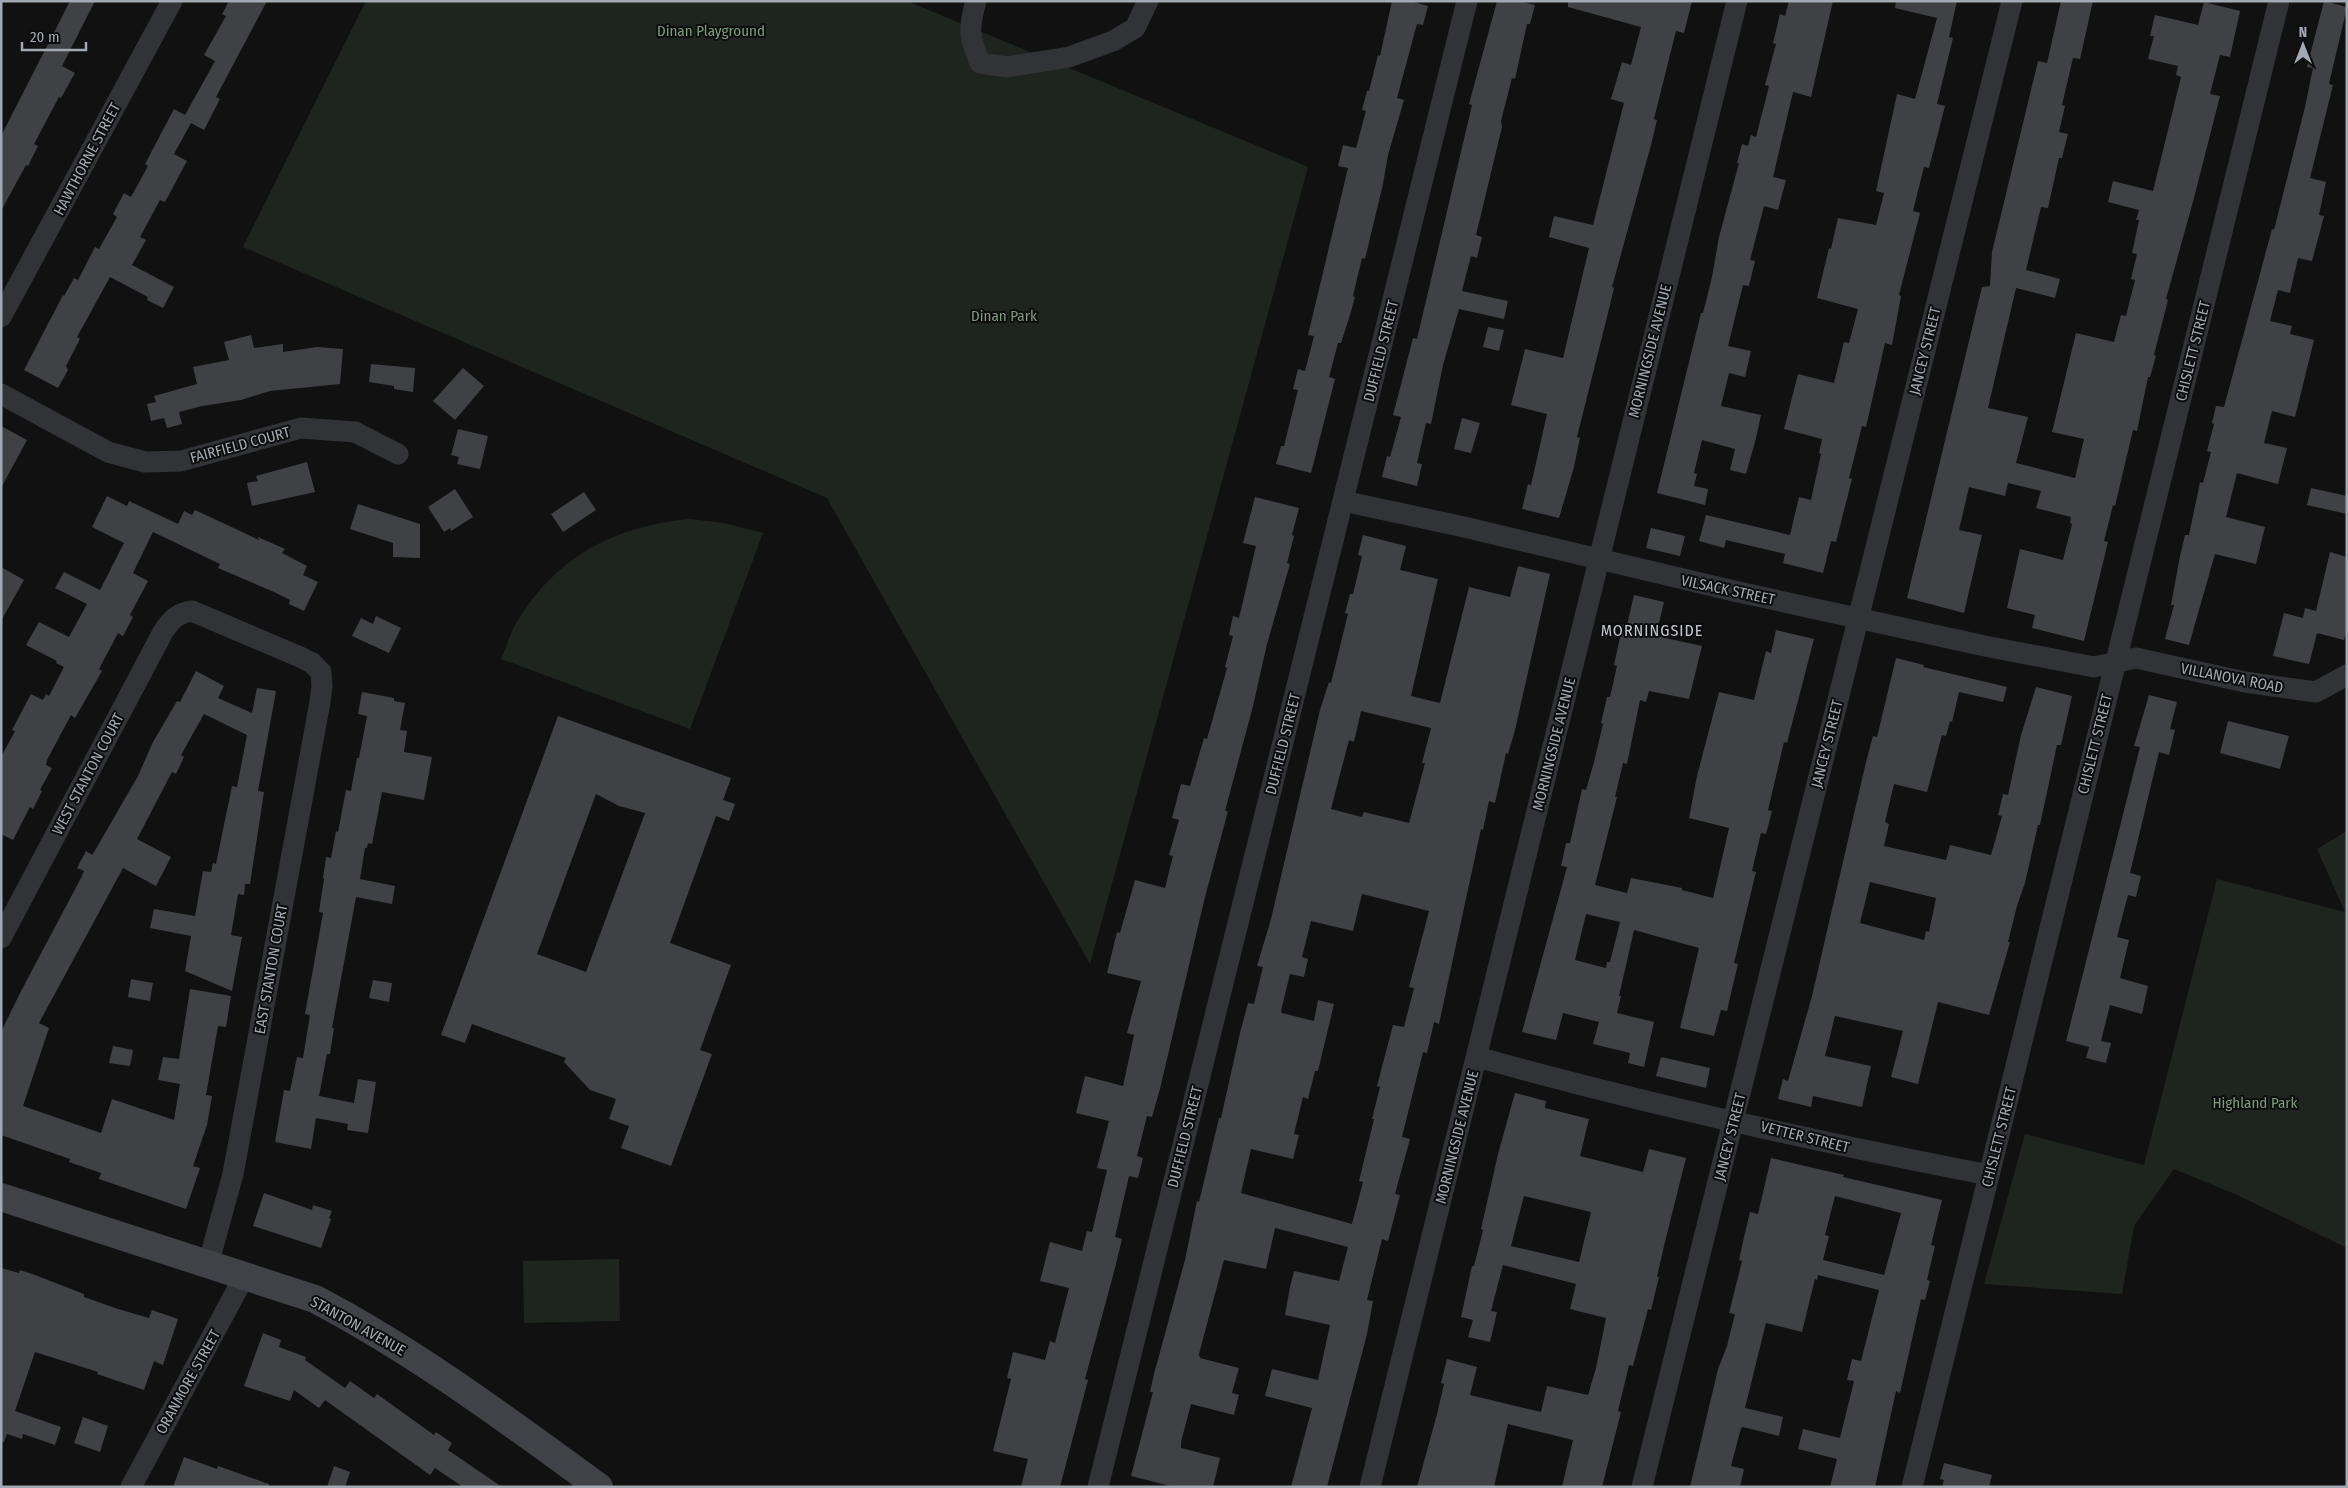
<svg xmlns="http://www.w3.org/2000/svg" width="2348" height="1488" viewBox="0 0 2348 1488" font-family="'Fira Sans Condensed',sans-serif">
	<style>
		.green { fill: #1e251e }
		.building { fill: #404145; fill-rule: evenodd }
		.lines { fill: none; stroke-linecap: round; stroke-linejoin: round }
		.street { stroke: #323337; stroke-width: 21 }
		.secondary { stroke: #414247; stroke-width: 28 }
		.labels { text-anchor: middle; stroke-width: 4; stroke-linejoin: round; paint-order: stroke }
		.park-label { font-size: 15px; fill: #7c9c7c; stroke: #0c0c0d }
		.street-label { font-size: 15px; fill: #a3a9b2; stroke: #0c0c0d }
		.neighbourhood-label { font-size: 16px; letter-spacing: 1px; fill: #c4c7ce; stroke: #0c0c0d }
	</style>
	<rect width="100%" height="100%" fill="#111112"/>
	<path class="green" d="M366 1H907L1308 167 1090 964 827 498 243 247Z
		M690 519 724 523 763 533 690 729 501 659C506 649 509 637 514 627 553 558 613 526 690 519Z
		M2347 831V1248L2235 1194 2174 1169 2134 1226 2122 1294 1984 1284 2025 1134 2144 1165 2217 879 2345 912 2317 849Z
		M619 1259 620 1321 524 1323 523 1261Z"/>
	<path class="building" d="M70 1H95L62 66 75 73 61 98 59 97 34 144 38 146 28 166 26 165 1 211V136Z
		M229 1H267L216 97 220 99 204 130 191 123 174 154 187 161 165 202 160 200 140 237 146 240 132 265 174 287 163 308 147 300 148 297 110 277 77 337 80 339 66 366 68 370 58 388 24 370 63 295 64 296 74 278 78 280 95 247 99 249 117 217 113 214 124 193 131 197 148 166 145 164 174 109 185 115 215 61 204 55 226 16 222 14Z
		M1392 1H1410L1428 6 1423 25 1417 24 1397 98 1404 100 1388 155 1383 184 1365 259 1362 258 1353 296 1355 297 1350 315 1341 343H1338L1329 377 1335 379 1311 473 1276 464 1281 446H1284L1298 390 1293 389 1298 369 1305 371 1314 336 1308 335 1348 168 1338 166 1343 145 1356 148 1366 111 1362 110 1367 91H1369L1378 55 1380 56Z
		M1497 1H1519L1535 5 1530 24H1527L1515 79 1512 78 1501 121 1502 127 1476 235 1482 237 1477 258 1471 256 1462 291 1508 301 1504 319 1459 309 1443 365 1431 424 1426 423 1417 463 1422 464 1417 486 1382 477 1387 456 1390 457 1401 417 1393 415 1413 338 1417 339 1472 105 1469 104Z
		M1568 1H1692L1684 33 1676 31 1654 119 1657 120 1651 145 1612 287 1614 288 1608 313 1577 437 1580 438 1574 467 1559 518 1522 509 1528 484 1531 485 1547 414 1511 405 1525 349 1563 358 1589 248 1549 237 1554 216 1593 225 1624 103 1611 99 1622 62 1631 65 1641 27 1568 7Z
		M1789 1H1833L1811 97 1793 92 1773 177 1786 180 1778 210 1764 206 1750 260 1755 261 1749 286 1743 285 1728 346 1751 351 1745 377 1729 373 1721 406 1761 415 1756 438 1746 474 1730 470 1735 449 1702 440 1694 473 1697 474 1694 486 1708 489 1705 505 1657 493 1701 313H1703L1712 277 1719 237 1739 163H1737L1742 144 1748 146 1751 135 1756 137 1769 86 1765 85 1776 44 1773 43 1780 14 1785 16Z
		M1896 1H1957L1949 37 1953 38 1937 104 1945 106 1929 168 1924 167 1913 211 1920 213 1899 295 1901 296 1892 345 1885 343 1866 427 1862 426 1849 478 1852 479 1836 542 1831 541 1823 573 1783 563 1785 554 1726 540 1724 548 1699 541 1706 515 1790 535 1799 497 1811 500 1821 454 1819 453 1822 439 1784 429 1798 374 1834 383 1844 342 1849 343 1858 309 1817 298 1829 248 1831 249 1838 218 1876 225 1884 193 1876 191 1897 94 1915 99 1937 18 1895 8Z
		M2061 1H2093L2080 59 2073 58 2062 105 2065 106 2059 132 2068 134 2062 158H2059L2048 208 2041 207 2026 270 2060 279 2055 298 2016 288 1988 408 2028 417 2016 463 2075 478 2084 439 2052 432 2076 333 2114 342 2121 315 2126 316 2135 280 2131 279 2137 254 2132 253 2139 220H2136L2139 210 2108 202 2113 181 2153 191 2181 77 2176 75 2178 66 2148 59 2154 36H2150L2155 15 2198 25 2204 2 2240 11 2230 57 2220 55 2210 94 2220 96 2194 198 2166 299 2168 300 2154 355 2156 356 2150 377H2148L2137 431 2133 430 2115 506 2113 505 2104 541 2108 542 2084 641 2032 628 2035 615 2007 608 2020 549 2063 560 2072 524 2070 523 2071 517 2036 508 2041 491 2008 483 2005 496 1969 487 1959 530 1982 535 1964 613 1907 598 1982 287 1990 286 1992 252 2038 61 2047 63Z
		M2324 1 2347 7 2329 84 2333 85 2310 178 2326 182 2319 215 2324 216 2312 261 2298 258 2290 293 2278 290 2270 321 2292 326 2290 334 2314 340 2295 417 2272 411 2264 443 2287 448 2278 484 2237 473 2226 517 2265 527 2256 564 2215 554 2189 645 2165 639 2174 605H2171L2180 556 2185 535H2189L2200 482 2203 483 2211 452 2207 451 2214 424 2212 423 2216 406 2224 407 2272 229 2274 230 2305 107 2313 68 2307 67Z
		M1488 327 1504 330 1499 351 1483 347Z
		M251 335 254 348 283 344V352L317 347 343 349 340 384 270 391 241 400 202 406 179 412 182 424 167 428 164 418 151 421 147 404 156 402 154 396 197 384 193 367 229 360 224 342Z
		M371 364 415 368 413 392 394 389V386L369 382Z
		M463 368 484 386 455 420 433 401Z
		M1462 418 1480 423 1471 453 1454 449Z
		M1 426 27 440 1 488Z
		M458 429 488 436 480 469 457 464 459 457 451 455Z
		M307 462 315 492 252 506 247 483 258 481 256 476Z
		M2311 488 2347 496V514L2307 505Z
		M455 489 473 517 451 531 450 528 444 532 428 507Z
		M584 492 596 510 563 532 551 514Z
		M107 496 127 506 129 501 178 524 184 511 192 515 195 510 259 540 258 537 285 549 282 553 307 566 303 575 318 582 304 611 289 604 290 600 274 592 218 568 220 564 153 532 133 573 148 581 130 615 133 617 123 636 118 633 99 669 102 671 75 718 71 715 47 760 46 765 52 768 40 790 42 791 33 809 30 807 13 840 1 834V757L15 731 12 730 31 694 43 700 46 694 49 696 64 667 56 663 57 661 26 645 39 622 69 637 87 604 55 588 64 572 100 590 124 543 92 527Z
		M1255 497 1299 508 1292 535 1294 536 1287 563 1290 564 1267 644 1253 706 1225 811H1228L1204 901 1160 1089 1152 1117 1147 1116 1137 1156 1143 1158 1138 1178 1129 1176 1115 1237 1122 1239 1115 1268 1085 1379 1088 1380 1060 1487H1021L1028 1459 993 1451 1011 1379 1007 1378 1013 1352 1045 1360 1050 1341 1055 1343 1069 1288 1040 1281 1050 1242 1082 1251 1087 1231 1092 1232 1107 1170 1097 1168 1109 1121 1076 1113 1085 1076 1123 1086 1134 1035 1127 1033 1141 981 1107 973 1117 932 1120 933 1135 880 1165 888 1173 856 1169 855 1179 820 1172 818 1181 784 1190 786 1204 738 1207 739 1227 668 1225 667 1233 636 1229 635 1233 616 1239 618 1256 546 1243 543Z
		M358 504 420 524V558L393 557V543L350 529Z
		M1651 528 1685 536 1680 556 1646 548Z
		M1363 535 1406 546 1400 570 1438 579 1411 696 1440 703 1469 587 1510 597 1518 566 1550 574 1515 730 1508 754 1506 753 1495 803 1489 801 1483 830 1481 829 1439 1024 1434 1022 1427 1053 1423 1052 1402 1137 1410 1139 1395 1194 1400 1195 1388 1241 1382 1239 1367 1300 1373 1301 1367 1334 1327 1487H1291L1312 1408 1265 1396 1272 1369 1318 1380 1330 1325 1285 1315 1290 1287 1294 1271 1339 1281 1348 1247 1275 1228 1266 1269 1224 1260 1199 1354 1200 1358 1239 1368 1232 1393 1239 1395 1234 1415 1191 1404 1181 1442V1448L1220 1458 1213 1487H1174L1131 1476 1153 1392H1150L1154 1374 1185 1260 1197 1201 1199 1202 1219 1118H1221L1240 1033 1248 1003 1254 1004 1263 967 1257 966 1271 919 1320 710 1329 682 1331 683 1348 614 1345 613 1350 594H1353L1362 556 1358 555ZM1361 711 1431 728 1422 763H1425L1409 823 1364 812 1362 817 1331 809 1349 740 1354 742ZM1362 894 1429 911 1409 987 1414 988 1404 1027 1393 1025 1377 1086 1380 1087 1372 1119H1374L1359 1181 1363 1182 1352 1224 1241 1193 1251 1149 1293 1159 1299 1135 1294 1134 1303 1097 1308 1099 1315 1071H1318L1334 1004 1318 1000 1314 1021 1282 1013 1281 1011 1290 974 1304 977 1308 959 1302 957 1311 921 1353 931Z
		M2330 552 2347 557V629L2344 640 2317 633 2309 664 2273 656 2284 613 2303 618 2305 608 2316 611Z
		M1 567 24 580 1 621Z
		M1634 595 1664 602 1656 636 1702 646 1689 699 1649 691 1646 702 1640 700 1627 764 1623 763 1615 797H1617L1595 885 1627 893 1631 878 1682 888V890L1713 898 1729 828 1689 818 1697 776 1719 692 1754 700 1766 651 1771 653 1776 630 1814 639 1787 743 1784 742 1768 810 1772 811 1766 834 1761 833 1752 871 1756 872 1734 963 1738 964 1731 993 1727 1011 1721 1010 1714 1036 1680 1028 1699 948 1634 930 1619 996H1621L1617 1013 1654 1022 1644 1067 1628 1063 1630 1053 1593 1044 1599 1022 1563 1013 1556 1040 1522 1032 1567 867 1561 866 1566 843H1570L1582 789 1586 790 1594 762 1603 724 1601 723 1607 697H1610L1617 666 1614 665 1623 624 1627 625ZM1586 914 1620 922 1610 962H1607L1606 968 1575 960Z
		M376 616 401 628 389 653 352 636 361 618 373 624Z
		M1896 658 1924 665 1923 667 2007 687 2003 702 1959 692 1952 722 1950 721 1946 736 1942 735 1927 792 1894 784 1885 822 1889 824 1884 846 1946 860 1950 845 1991 855 2002 816 1998 815 2003 794 2008 795 2021 735 2036 687 2072 696 2061 745H2057L2040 825H2038L2025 883 2017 906 2008 942H2010L1989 1015 1938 1002 1918 1084 1891 1077 1903 1031 1835 1016 1825 1056 1871 1066 1862 1107 1813 1096 1811 1107 1778 1099 1783 1079 1788 1081 1812 996 1866 762 1873 736 1877 737ZM1870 882 1936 898 1929 932 1926 931 1924 940 1860 923Z
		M196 671 224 686 218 698 252 713 257 688 276 691 258 791 264 792 250 884H245L244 895 238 894 231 935 242 937 232 991 185 971 191 936 150 928 154 909 195 916 203 871 211 872 213 863 216 864 232 786 237 787 247 735 204 714 181 755 184 757 176 774 172 772 137 839 171 857 156 886 123 868 39 1023 49 1028 23 1106 101 1133 112 1099 174 1120 180 1084 158 1080 163 1057 179 1059 190 989 231 996 226 1027 218 1026 206 1095 212 1096 207 1125 193 1166 200 1168 186 1209 99 1179 101 1173 69 1162 70 1159 1 1135V1032L20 993 81 878 84 871 77 868 86 851 92 855 97 847 138 776 153 742 177 701 180 702Z
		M362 692 394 698V701L405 703 400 730 407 731 404 752 432 757 424 800 382 792 372 844 368 843 367 848H365L360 879 395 886 392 904 356 897 332 1028H334L330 1054H327L319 1096 354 1103 358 1079 376 1082 368 1133 347 1130 348 1124 316 1118 311 1149 275 1142 284 1090 290 1091 297 1057 303 1058 310 1015 305 1014 323 913 319 912 324 879 323 878 326 857 331 858 336 831 338 832 346 790 351 791 357 758H359L367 716 358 714Z
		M2149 695 2177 702 2170 729 2175 730 2169 755 2159 752 2130 873 2141 876 2136 897 2128 895 2117 937 2129 940 2120 978 2148 986 2142 1014 2110 1005 2101 1041 2111 1043 2106 1063 2086 1058 2089 1047 2066 1041 2140 747 2134 746Z
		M558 716 731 778 723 800 735 804 729 821 716 816 670 943 731 965 700 1050 712 1054 671 1166 621 1148 629 1126 609 1119 616 1099 590 1090 564 1062 566 1058 472 1024 465 1043 441 1035ZM596 794 619 806 645 813 586 972 537 954Z
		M2228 721 2289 736 2280 769 2220 753Z
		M131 979 153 983 150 1001 128 997Z
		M373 980 392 983 389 1002 369 998Z
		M113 1046 133 1050 130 1066 109 1063Z
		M1661 1057 1710 1068 1706 1088 1656 1076Z
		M1515 1093 1546 1101 1545 1108 1589 1119 1580 1156 1643 1172 1649 1149 1686 1158 1664 1246 1657 1277H1659L1651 1310 1648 1309 1633 1366 1629 1365 1618 1411 1621 1412 1602 1487H1562L1573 1440 1508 1424 1494 1487H1417L1437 1414 1444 1384 1441 1383 1447 1359 1477 1367 1470 1395 1541 1412 1547 1386 1588 1395 1596 1368 1606 1318 1570 1309 1576 1284 1503 1265 1491 1311 1497 1312 1490 1342 1468 1337 1473 1320 1461 1317 1472 1266H1474L1483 1230 1481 1229 1498 1154ZM1524 1196 1591 1212 1579 1262 1511 1246Z
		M1771 1158 1844 1175 1843 1177 1942 1200 1931 1245 1935 1246 1927 1280 1930 1281 1925 1300 1921 1299 1900 1393 1896 1391 1875 1487H1830L1837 1459 1798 1449 1803 1429 1840 1438 1854 1381 1847 1380 1852 1359 1861 1361 1879 1290 1818 1275 1817 1280 1815 1279 1802 1332 1766 1323 1745 1408 1783 1417 1779 1436 1743 1427 1741 1428 1731 1466 1744 1469 1740 1487H1690L1718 1369 1727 1346 1735 1314 1729 1313 1742 1261 1739 1260 1745 1233 1750 1212 1758 1214ZM1835 1196 1901 1213 1884 1275 1823 1260 1829 1236 1825 1235Z
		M264 1193 312 1210 313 1205 332 1211 329 1218 331 1219 321 1248 253 1226Z
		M1 1268 19 1273 20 1270 35 1275 84 1294V1297L118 1309 149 1318 152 1310 178 1319 163 1365 154 1361 144 1390 97 1374 98 1372 35 1352 15 1411 61 1427 55 1445 23 1434 22 1439 7 1434 4 1442H1Z
		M263 1333 281 1340 279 1347 306 1357 305 1360 345 1388 350 1381 374 1398 377 1394 434 1435 436 1432 452 1443 448 1450 502 1487H463L435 1468 430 1475 325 1400 319 1408 294 1390 290 1401 244 1386Z
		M83 1417 108 1426 100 1452 74 1443Z
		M184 1457 217 1469 218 1466 269 1484V1487H173Z
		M1944 1463 1992 1475 1989 1487H1942L1944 1480 1940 1479Z
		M334 1466 350 1472 345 1487H327Z"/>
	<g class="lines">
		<path class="street" d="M976 1C968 29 969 37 980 63L1007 67 1069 57 1113 41 1135 28 1148 1
			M1 317 172 1
			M1 394 108 452 145 462 181 461 301 428 355 432 398 454
			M1343 501 1464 527 1734 591 1985 646 2094 667 2136 658 2245 682 2316 692 2347 675
			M1 938 163 632C171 620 177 613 192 611L300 657 312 663 321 672 322 686 320 702 233 1174 208 1265
			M1477 1057C1646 1104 1817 1142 1989 1175
			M131 1487 244 1277
			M1098 1487 1467 1
			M1370 1487 1737 1
			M1642 1487 2012 1
			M1912 1487 2279 1"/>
		<path class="secondary" d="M1 1197 315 1299C416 1352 507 1420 599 1487"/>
	</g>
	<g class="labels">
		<g class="park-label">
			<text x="711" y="36">Dinan Playground</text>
			<text x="1004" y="321">Dinan Park</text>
			<text x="2255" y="1108">Highland Park</text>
		</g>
		<g class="street-label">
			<text transform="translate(87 159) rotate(-62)" y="5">HAWTHORNE STREET</text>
			<text transform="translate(1381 351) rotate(-76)" y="5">DUFFIELD STREET</text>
			<text transform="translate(1650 351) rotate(-76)" y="5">MORNINGSIDE AVENUE</text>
			<text transform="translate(1925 351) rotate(-76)" y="5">JANCEY STREET</text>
			<text transform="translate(2193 351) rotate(-76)" y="5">CHISLETT STREET</text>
			<text transform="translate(240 445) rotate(-15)" y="5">FAIRFIELD COURT</text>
			<text transform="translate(1728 590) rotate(12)" y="5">VILSACK STREET</text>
			<text transform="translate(2232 678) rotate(11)" y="5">VILLANOVA ROAD</text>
			<text transform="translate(1283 744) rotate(-76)" y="5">DUFFIELD STREET</text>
			<text transform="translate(1554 744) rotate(-76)" y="5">MORNINGSIDE AVENUE</text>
			<text transform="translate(1827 744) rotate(-76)" y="5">JANCEY STREET</text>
			<text transform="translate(2095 744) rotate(-76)" y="5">CHISLETT STREET</text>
			<text transform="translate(88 774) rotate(-62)" y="5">WEST STANTON COURT</text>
			<text transform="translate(271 969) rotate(-80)" y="5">EAST STANTON COURT</text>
			<text transform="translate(1185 1137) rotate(-76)" y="5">DUFFIELD STREET</text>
			<text transform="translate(1457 1137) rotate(-76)" y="5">MORNINGSIDE AVENUE</text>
			<text transform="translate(1730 1137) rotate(-76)" y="5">JANCEY STREET</text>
			<text transform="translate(1805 1137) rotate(14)" y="5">VETTER STREET</text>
			<text transform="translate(1999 1137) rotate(-76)" y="5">CHISLETT STREET</text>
			<text transform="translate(358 1326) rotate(29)" y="5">STANTON AVENUE</text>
			<text transform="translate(188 1382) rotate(-61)" y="5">ORANMORE STREET</text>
		</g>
		<g class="neighbourhood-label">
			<text x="1652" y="636">MORNINGSIDE</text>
		</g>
	</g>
	<rect width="2348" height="1488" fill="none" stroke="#a3a9b2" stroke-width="5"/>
	<g transform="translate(2303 45)" stroke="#0c0c0d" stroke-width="4" paint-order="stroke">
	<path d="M0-4L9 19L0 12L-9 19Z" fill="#a3a9b2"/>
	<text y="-8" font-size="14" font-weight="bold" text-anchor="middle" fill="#a3a9b2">N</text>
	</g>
	<path d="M22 42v8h64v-8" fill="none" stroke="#a3a9b2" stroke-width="2.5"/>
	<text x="30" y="42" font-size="15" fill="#a3a9b2" stroke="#0c0c0d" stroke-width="4" paint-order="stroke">20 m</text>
</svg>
